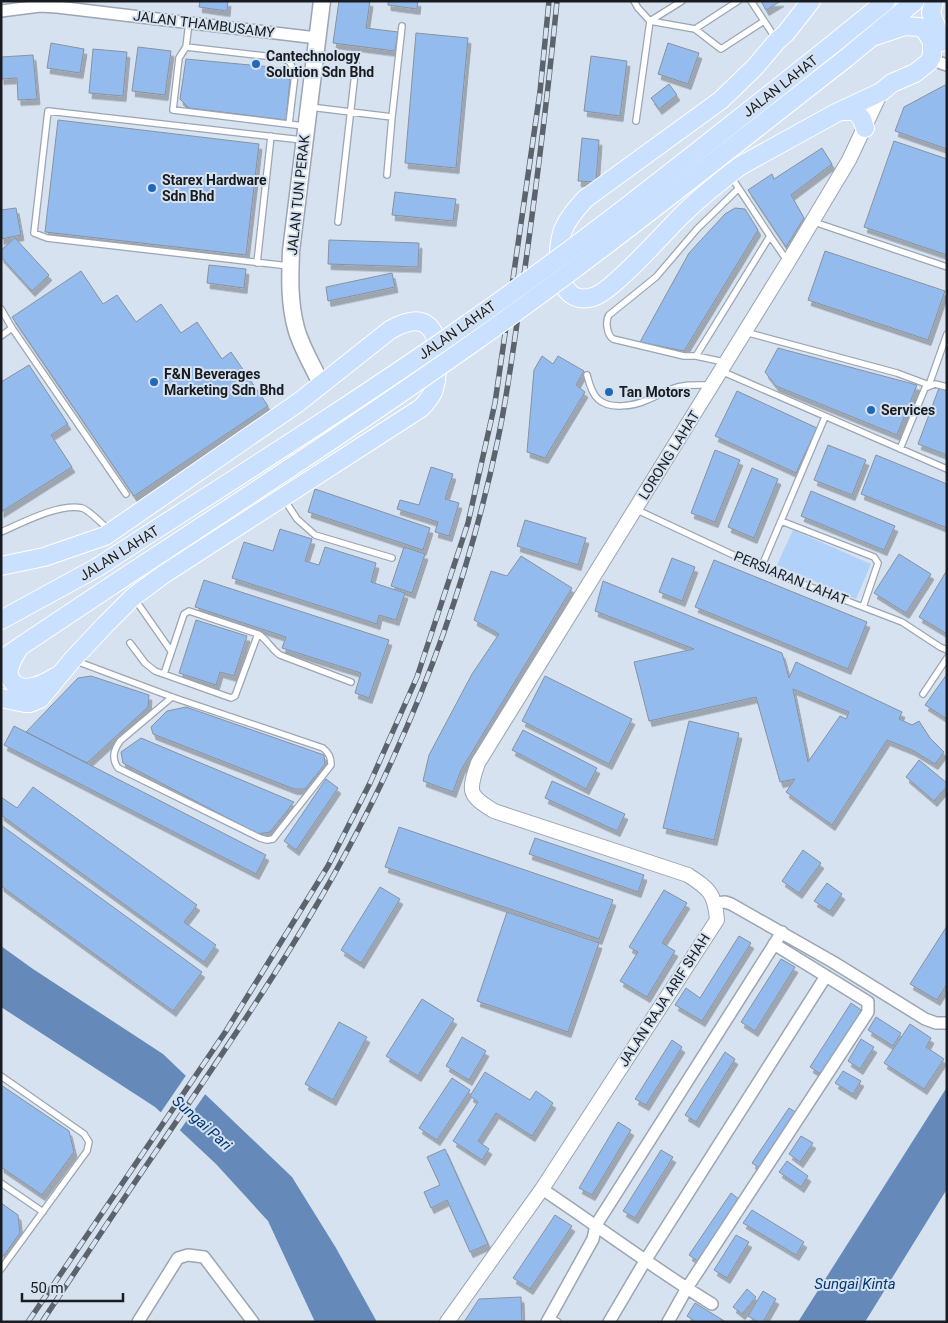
<svg xmlns="http://www.w3.org/2000/svg" width="948" height="1323" viewBox="0 0 948 1323" font-family="Roboto,sans-serif">
	<style>
		.green { fill: #afd1fa }
		.water { fill: #658ab9 }
		.pier { fill: #d6e2f0 }
		.building { fill: #94bbed; stroke: #88929f; fill-rule: evenodd; filter: url(#shadow) }
		.lines { fill: none; stroke-linecap: round; stroke-linejoin: round }
		.service-casing { stroke: #9ba5b3; stroke-width: 8 }
		.minor-casing { stroke: #9ba5b3; stroke-width: 14 }
		.tertiary-casing { stroke: #9ba5b3; stroke-width: 16 }
		.secondary-casing { stroke: #9ba5b3; stroke-width: 19 }
		.primary-casing { stroke: #fff; stroke-width: 20 }
		.service { stroke: #fff; stroke-width: 5.5 }
		.minor { stroke: #fff; stroke-width: 11 }
		.tertiary { stroke: #fff; stroke-width: 14 }
		.secondary { stroke: #fff; stroke-width: 16 }
		.primary { stroke: #c9e0fe; stroke-width: 18 }
		.rail-casing { stroke: #5c636b; stroke-width: 5.5 }
		.rail { stroke: #d6e2f0; stroke-width: 4; stroke-dasharray: 11; stroke-linecap: butt }
		.primary-bridge-casing { stroke: #fff; stroke-width: 20; stroke-linecap: butt }
		.primary-bridge { stroke: #c9e0fe; stroke-width: 18 }
		.poi-dot { fill: #2168b8; stroke: #d6e2f0; stroke-width: 2 }
		.labels { text-anchor: middle; stroke-width: 4; stroke-linejoin: round; paint-order: stroke }
		.street-label { font-size: 14px; fill: #181c21; stroke: #d6e2f0 }
		.poi-label { font-size: 14px; font-weight: bold; fill: #181c21; stroke: #d6e2f0; text-anchor: start }
		.water-label { font-size: 15px; font-style: italic; fill: #003771; stroke: #d6e2f0 }
	</style>
	<defs>
		<filter id="shadow"><feDropShadow dx="3" dy="5.5" stdDeviation="0" flood-color="#0004"/></filter>
	</defs>
	<rect width="100%" height="100%" fill="#d6e2f0"/>
	<path class="green" d="M793 530 871 564 856 599 777 565Z"/>
	<path class="water" d="M1 946 33 969 163 1054 292 1177 336 1248 377 1322H315L268 1221 216 1164 155 1107 1 1007Z
		M947 1087V1189L865 1322H798Z"/>
	<path class="pier" d="M187 1074 206 1093 178 1133 159 1115Z"/>
	<path class="building" d="M200 1H228L227 11 199 7Z
		M339 1H370L366 28 398 32 395 51 333 43Z
		M388 1H418L417 9 388 5Z
		M761 1H781L766 10Z
		M416 33 468 38 456 168 405 163Z
		M51 43 84 49 80 73 47 68Z
		M668 43 699 53 688 84 658 74Z
		M138 47 171 51 165 95 132 91Z
		M93 49 127 52 123 96 89 93Z
		M33 55 37 99 18 100 17 78 1 79V57Z
		M591 56 627 61 620 116 584 111Z
		M186 59 282 68 290 80 286 120 189 108 180 99Z
		M669 84 677 95 659 109 651 98Z
		M947 84V149L895 131 904 107Z
		M58 120 259 144 246 255 45 232Z
		M582 138 599 140 596 182 578 181Z
		M894 141 947 159V255L864 227Z
		M822 148 832 164 791 195 804 218 786 247 748 190 772 174 774 179Z
		M395 192 456 199 453 221 392 215Z
		M16 208 21 235 1 239V210Z
		M735 208 745 209 758 230 684 351 640 342 689 253 725 214Z
		M15 238 49 275 32 291 1 257V250Z
		M329 240 419 243 418 267 328 264Z
		M825 251 945 291 928 340 808 300Z
		M209 265 246 269 244 288 207 283Z
		M81 271 103 304 117 295 136 322 161 304 181 333 197 322 222 359 231 352 268 406 134 496 12 317Z
		M392 273 395 287 328 301 326 287Z
		M778 348 917 385 897 435 776 386 765 372Z
		M542 356 553 364 558 356 584 371 576 385 585 392 545 458 527 452 534 370Z
		M29 365 68 424 51 435 72 467 1 512V382Z
		M939 388 947 391V455L918 444Z
		M737 391 817 428 796 473 715 436Z
		M828 445 866 460 852 495 814 480Z
		M715 450 740 460 715 522 691 513Z
		M876 455 947 484V528L861 494Z
		M431 467 453 474 445 499 459 503 449 536 435 532 438 522 397 509 400 500 419 505Z
		M752 468 778 479 754 538 728 527Z
		M315 489 430 528 423 550 308 512Z
		M811 491 895 526 884 550 801 516Z
		M525 520 586 538 578 565 517 546Z
		M280 529 312 539 305 561 319 565 325 547 376 563 371 582 405 593 396 620 379 615 377 624 232 578 244 542 273 551Z
		M404 547 425 554 412 593 391 586Z
		M899 554 931 574 906 613 874 593Z
		M521 556 572 588 461 770 453 792 423 781 429 755 472 674 499 634 474 620 491 571 507 576Z
		M672 558 695 567 682 601 659 592Z
		M714 560 867 622 848 669 695 607Z
		M947 570V634L919 617Z
		M204 580 389 640 369 698 355 693 361 673 282 648 286 637 195 607Z
		M603 581 782 653 789 678 796 662 902 712 899 719 912 725 919 721 930 738 944 752 935 764 912 750 887 740 832 825 786 792 795 779 780 782 756 697 649 721 634 662 694 649 595 611ZM793 689 849 712 846 719 840 716 808 762Z
		M196 620 247 636 234 676 220 672 216 685 179 673Z
		M947 674V719L925 705Z
		M91 676 149 695 148 707 87 763 26 732 78 678Z
		M545 676 632 719 609 764 522 721Z
		M186 707 324 755 325 764 305 789H294L153 734 151 727 167 711Z
		M689 721 739 733 714 840 663 828Z
		M14 726 266 855 256 874 4 745Z
		M523 730 597 768 586 789 512 750Z
		M141 738 294 802 270 832 258 834 123 763 121 752Z
		M919 760 947 783V786L934 801 906 777Z
		M326 779 338 788 296 850 284 841Z
		M552 781 625 814 617 831 545 798Z
		M33 787 197 905 184 922 216 945 204 962 1 815V797L17 808Z
		M1 825 202 972 173 1011 1 886Z
		M399 827 613 900 599 939 385 867Z
		M535 838 644 875 638 892 529 854Z
		M803 850 821 863 799 893 782 881Z
		M827 883 842 894 830 911 814 901Z
		M380 887 400 899 361 963 341 950Z
		M664 890 687 903 662 943 675 951 647 997 620 981 638 952 629 947Z
		M507 912 599 943 568 1032 477 1001Z
		M947 926V984L937 1000 910 984Z
		M739 936 751 943 702 1021 675 1005 686 988 700 998Z
		M781 959 795 967 755 1031 741 1022Z
		M422 999 454 1019 418 1076 386 1056Z
		M851 1003 864 1012 824 1076 810 1067Z
		M876 1017 901 1033 893 1046 868 1030Z
		M339 1022 367 1037 333 1100 305 1084Z
		M910 1024 931 1038 926 1047 944 1059 924 1089 884 1063Z
		M462 1037 486 1051 469 1080 446 1066Z
		M861 1039 874 1047 860 1069 848 1061Z
		M672 1040 682 1047 646 1105 635 1099Z
		M725 1052 735 1059 696 1122 685 1115Z
		M843 1071 861 1081 853 1094 835 1083Z
		M485 1072 530 1100 536 1091 553 1103 532 1136 496 1113 478 1141 489 1149 482 1160 453 1141 478 1102 470 1096Z
		M452 1078 470 1090 437 1140 419 1128Z
		M1 1085 69 1131 74 1152 42 1195 1 1167Z
		M789 1108 797 1113 761 1169 752 1163Z
		M618 1122 631 1130 592 1195 579 1188Z
		M801 1136 813 1143 800 1162 789 1154Z
		M445 1149 488 1244 470 1252 447 1200 431 1208 424 1192 440 1185 427 1157Z
		M661 1150 673 1157 635 1218 623 1211Z
		M787 1161 808 1176 801 1187 779 1172Z
		M731 1193 740 1200 699 1262 689 1255Z
		M1 1203 18 1215 20 1233 1 1259Z
		M752 1210 804 1242 796 1255 743 1223Z
		M555 1215 572 1226 530 1289 513 1278Z
		M736 1235 749 1242 727 1278 714 1270Z
		M747 1289 756 1297 742 1314 733 1307Z
		M763 1291 776 1299 763 1322H758L748 1316Z
		M521 1297 522 1322H464L479 1299Z
		M695 1303 726 1322H696L687 1316Z"/>
	<g class="lines">
		<g class="service-casing">
			<path id="service" d="M634 1 638 8 650 21 695 29 721 49 764 21
				M751 1 776 39
				M189 22 186 47 283 58 290 62 295 74 289 124
				M695 29 738 1
				M186 47 179 58 173 110 304 126
				M310 107 392 117 402 26
				M636 121 650 21 682 1
				M387 175 392 117
				M730 175 770 236
				M338 222 356 64
				M814 222 947 267
				M257 263 271 136
				M289 266 47 238 34 233 48 111 302 140
				M1 309 12 328 126 494
				M745 332 897 373 929 385 947 334
				M1 336 12 328
				M696 356H684L613 339C607 335 605 321 609 315L656 277 697 229 738 189
				M724 362 696 356 770 236 788 262
				M721 371 947 469
				M587 375C589 383 592 394 598 399 609 410 634 406 647 400 655 397 663 392 671 389 684 384 697 385 710 385
				M900 449 925 388 935 384 947 387
				M284 499 297 519 315 535 392 558
				M635 509 761 568 902 622 940 647 947 650
				M781 521 874 557 878 563 863 607
				M1 532C22 523 59 503 82 508 89 510 103 525 109 530
				M761 568 825 417
				M134 598 171 651
				M130 643 145 663 155 671 231 698 235 696 258 634
				M76 661 172 697 323 748C329 753 331 757 331 765L273 839 267 840 260 838 118 768C111 758 114 750 120 741L172 697
				M164 674 184 614 189 611 258 634C267 639 271 649 280 655L351 682
				M923 694 947 658
				M1 1076 84 1134 89 1142 87 1151 1 1269
				M1 1183 43 1212
				M549 1317 558 1322"/>
		</g>
		<g class="minor-casing">
			<path id="minor" d="M1 11 40 6 57 7 317 38
				M941 63 947 65
				M716 903 725 902 731 904 833 962 925 1019 936 1023H947
				M542 1189C599 1227 653 1268 712 1304
				M138 1322 178 1258 188 1255 204 1257 253 1322
				M547 1322 593 1239 596 1225 782 932
				M609 1322 645 1261 826 976
				M668 1322 687 1288 868 1012V1002L774 944"/>
		</g>
		<g class="tertiary-casing">
			<path id="tertiary" d="M447 1322 542 1189 717 920C715 893 709 889 688 875L494 811C468 795 468 792 478 763L788 262 849 160 881 92"/>
		</g>
		<g class="secondary-casing">
			<path id="secondary" d="M321 384C313 366 301 347 296 328 289 302 290 277 291 251L322 1"/>
		</g>
		<g class="primary-casing">
			<path id="primary" d="M811 1 786 33 777 41 755 67 721 100 585 199C576 209 568 218 563 230 555 253 555 308 593 297 612 292 663 234 679 218 698 199 719 182 740 166L836 113 881 92 892 83 915 73 929 62 932 56V42L925 30 919 27 905 26 875 36
				M934 1 931 13 942 42
				M833 44 886 1
				M845 59 915 1
				M841 111H855L862 119 865 128
				M1 566 44 557 105 536 299 402 390 330C426 309 440 328 437 365 437 374 436 384 433 392 430 398 426 403 421 408L164 574 133 597 105 625 73 659 40 699 30 703H25L1 698
				M1 620 98 567
				M19 648C15 655 10 662 9 670 9 674 9 678 12 681 22 695 44 684 55 677
				M1 660 21 646 111 586"/>
		</g>
		<use href="#service" class="service"/>
		<use href="#minor" class="minor"/>
		<use href="#tertiary" class="tertiary"/>
		<use href="#secondary" class="secondary"/>
		<use href="#primary" class="primary"/>
		<g class="rail-casing">
			<path id="rail" d="M28 1322 226 1031 328 866 370 783 417 677 468 523 495 403 540 92 549 1
				M42 1322C81 1263 119 1205 159 1147 245 1021 332 895 394 756 440 655 475 548 498 439 509 387 515 334 523 282 536 189 548 95 557 1"/>
		</g>
		<use href="#rail" class="rail"/>
		<g class="primary-bridge-casing">
			<path id="primary-bridge" d="M98 567C221 487 346 409 466 325 592 237 712 140 833 44
				M111 586C234 505 357 425 477 340 603 251 723 154 845 59"/>
		</g>
		<use href="#primary-bridge" class="primary-bridge"/>
	</g>
	<g class="poi-dot">
		<circle cx="256" cy="64" r="5"/>
		<circle cx="152" cy="188" r="5"/>
		<circle cx="154" cy="382" r="5"/>
		<circle cx="609" cy="392" r="5"/>
		<circle cx="871" cy="410" r="5"/>
	</g>
	<g class="labels">
		<g class="street-label">
			<text transform="translate(204 24) rotate(7)" y="5">JALAN THAMBUSAMY</text>
			<text transform="translate(780 86) rotate(-38)" y="5">JALAN LAHAT</text>
			<text transform="translate(298 195) rotate(-84)" y="5">JALAN TUN PERAK</text>
			<text transform="translate(457 330) rotate(-35)" y="5">JALAN LAHAT</text>
			<text transform="translate(669 455) rotate(-58)" y="5">LORONG LAHAT</text>
			<text transform="translate(119 553) rotate(-32)" y="5">JALAN LAHAT</text>
			<text transform="translate(791 578) rotate(22)" y="5">PERSIARAN LAHAT</text>
			<text transform="translate(664 1000) rotate(-57)" y="5">JALAN RAJA ARIF SHAH</text>
		</g>
		<g class="poi-label">
			<text x="266" y="61">Cantechnology<tspan x="266" dy="16">Solution Sdn Bhd</tspan></text>
			<text x="162" y="185">Starex Hardware<tspan x="162" dy="16">Sdn Bhd</tspan></text>
			<text x="164" y="379">F&amp;N Beverages<tspan x="164" dy="16">Marketing Sdn Bhd</tspan></text>
			<text x="619" y="397">Tan Motors</text>
			<text x="881" y="415">Services</text>
		</g>
		<g class="water-label">
			<text transform="translate(202 1123) rotate(42)" y="5">Sungai Pari</text>
			<text x="855" y="1289">Sungai Kinta</text>
		</g>
	</g>
	<rect width="948" height="1323" fill="none" stroke="#181c21" stroke-width="5"/>
	<path d="M22 1293v8h101v-8" fill="none" stroke="#181c21" stroke-width="2.5"/>
	<text x="30" y="1293" font-size="15" fill="#181c21" stroke="#d6e2f0" stroke-width="4" paint-order="stroke">50 m</text>
</svg>
